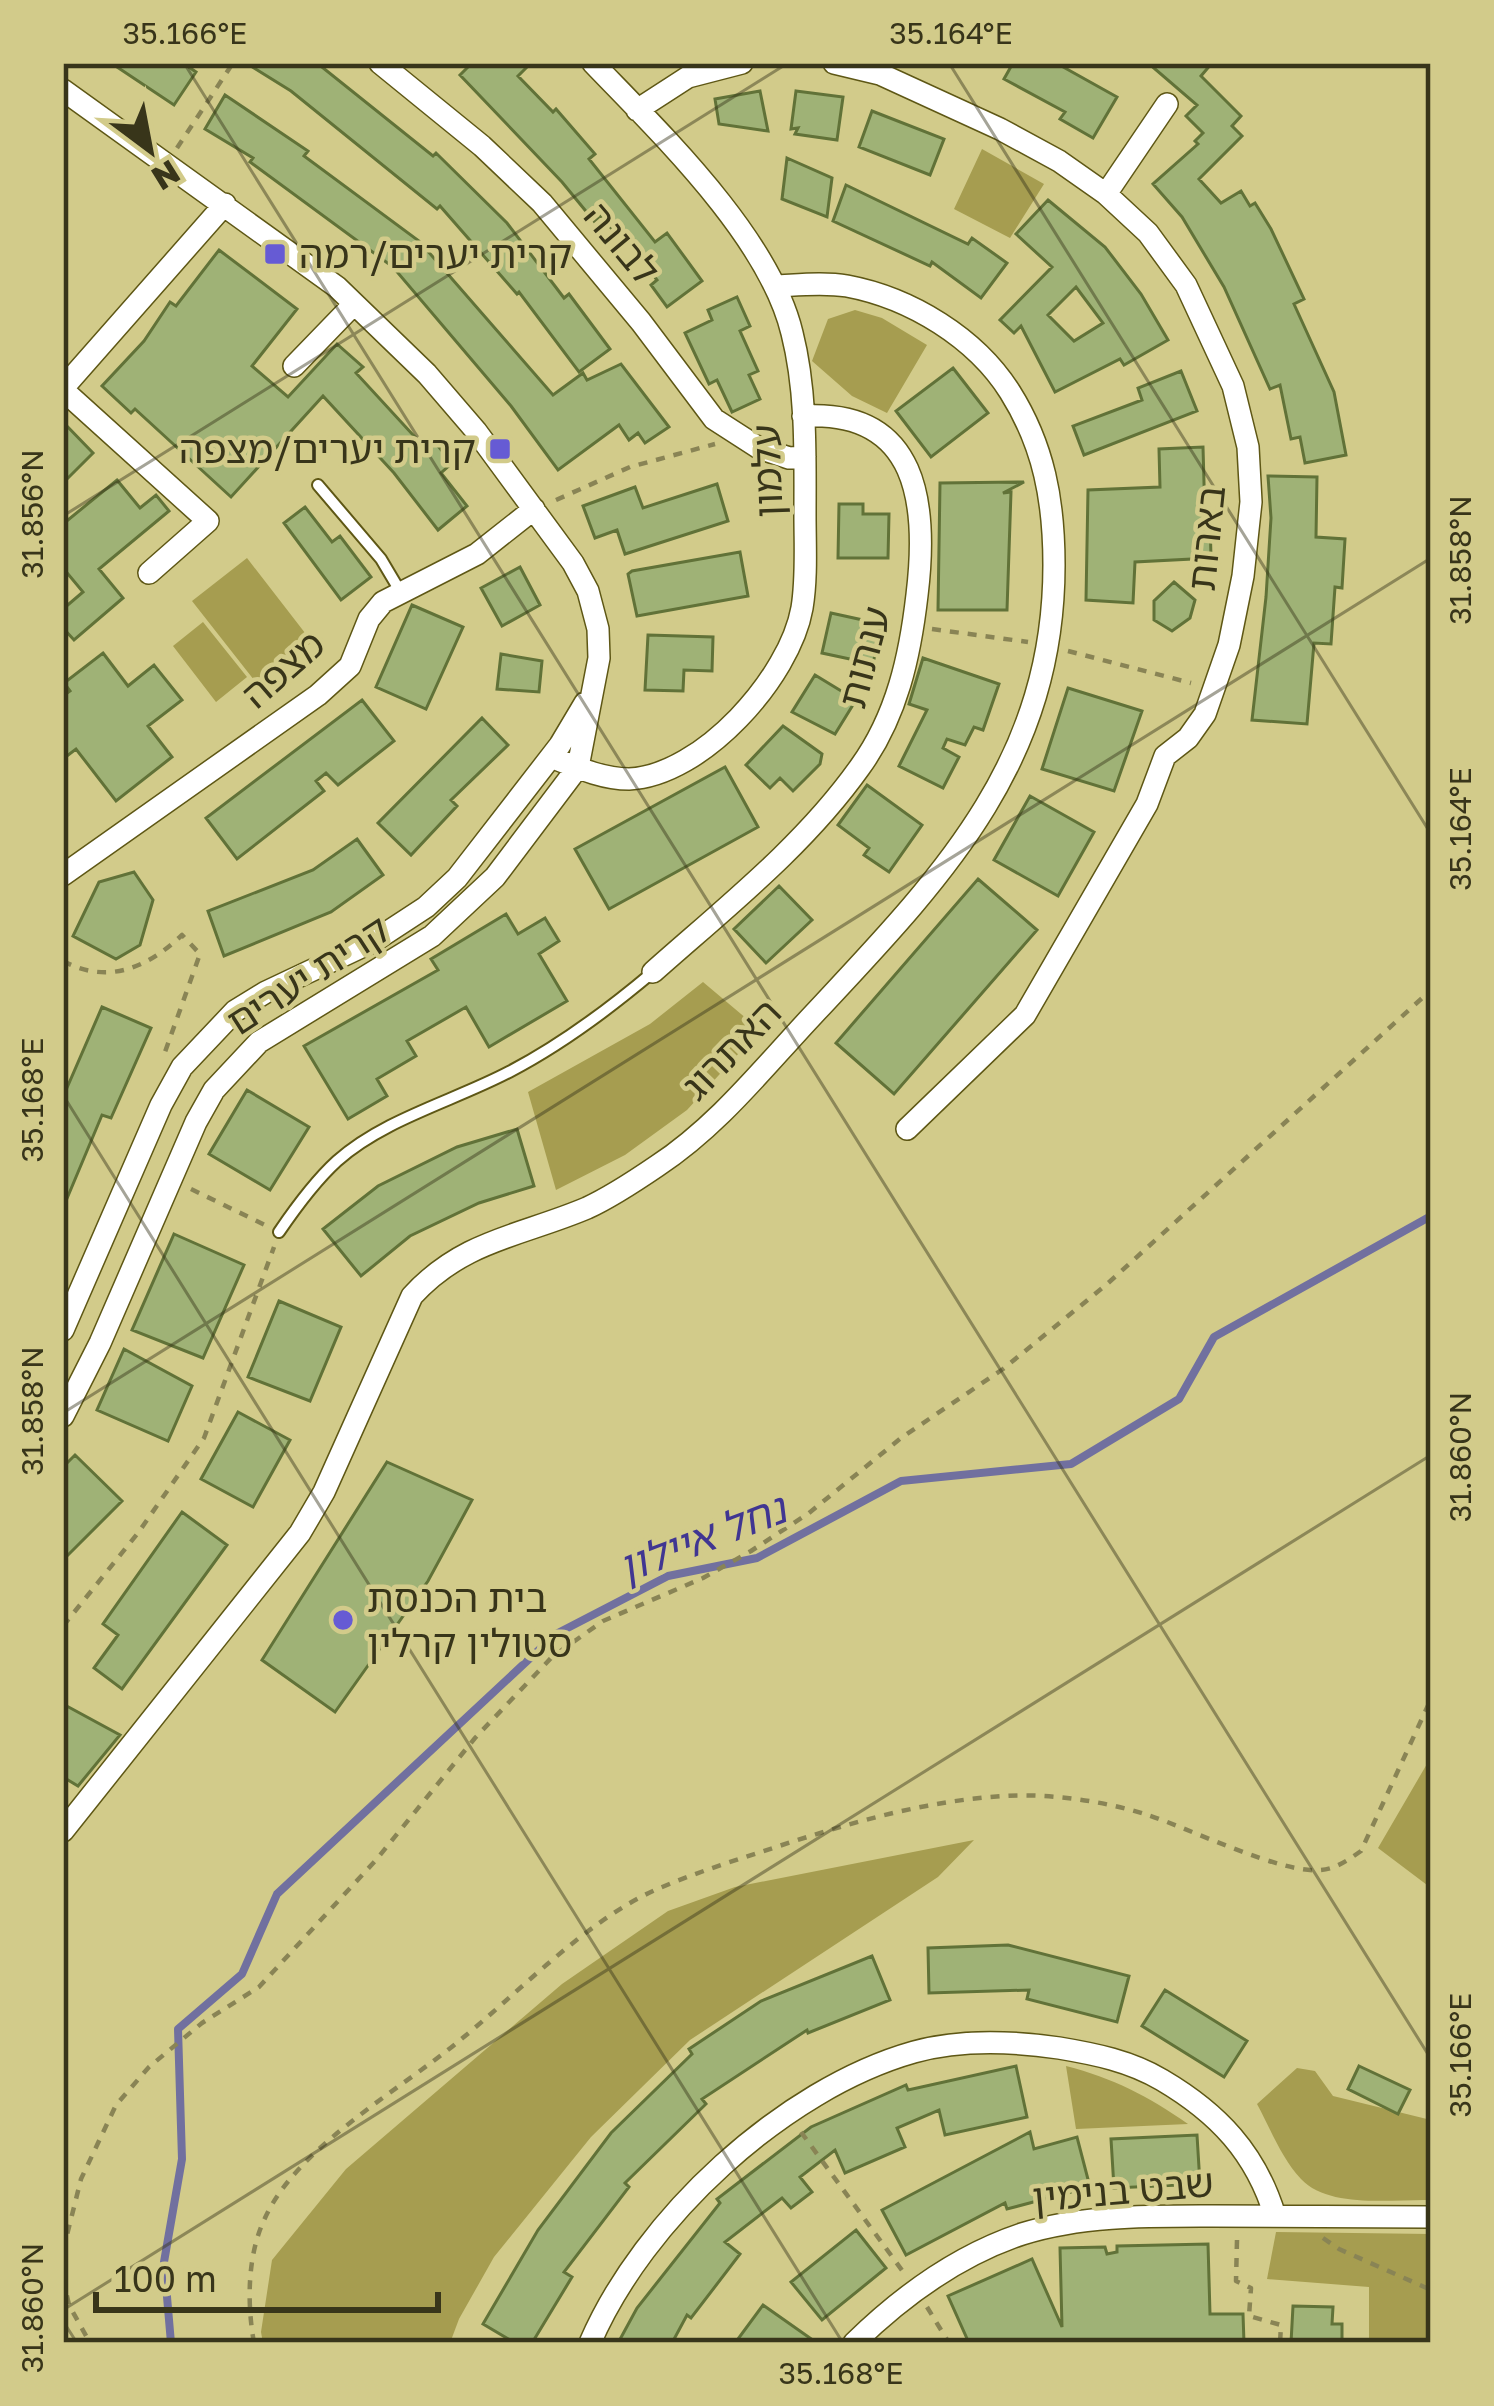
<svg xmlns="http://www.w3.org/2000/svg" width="1494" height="2406" viewBox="0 0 1494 2406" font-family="'Golos Text','Noto Sans Hebrew',sans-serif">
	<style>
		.green { fill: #a69d50 }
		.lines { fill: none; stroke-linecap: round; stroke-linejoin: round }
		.stream { stroke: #71709f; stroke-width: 8 }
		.building { fill: #9fb276; stroke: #617238; stroke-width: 3; fill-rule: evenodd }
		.service-casing { stroke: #5e5715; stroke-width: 14 }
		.minor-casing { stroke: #5e5715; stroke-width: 24 }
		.path { stroke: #898455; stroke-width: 4.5; stroke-dasharray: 9 9; stroke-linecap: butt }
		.service { stroke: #fff; stroke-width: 10 }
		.minor { stroke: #fff; stroke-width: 21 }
		.ticks { fill: none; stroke: #38351a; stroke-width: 3; stroke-opacity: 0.45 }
		.poi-dot { fill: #665bd4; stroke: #d2cb8a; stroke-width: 4.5 }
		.labels { text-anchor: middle; stroke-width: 9; stroke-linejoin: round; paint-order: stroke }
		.street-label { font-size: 39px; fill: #38351a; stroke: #d2cb8a }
		.poi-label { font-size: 39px; fill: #38351a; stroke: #d2cb8a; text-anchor: start }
		.water-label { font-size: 42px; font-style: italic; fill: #403692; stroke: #d2cb8a }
		.neatline { fill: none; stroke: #38351a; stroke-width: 4.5 }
		.ticks-label { font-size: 30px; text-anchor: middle; fill: #38351a }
	</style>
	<rect width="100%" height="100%" fill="#d2cb8a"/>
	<path class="green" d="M982 149 1044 184 1010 238 954 209Z
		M855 310 882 318 927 345 887 413 852 396 812 361 828 319Z
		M247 558 312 642 258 685 192 601Z
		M203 622 247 677 216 702 173 646Z
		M703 982 760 1030 687 1110 625 1155 556 1190 528 1092 650 1024Z
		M1431 1757V1888L1378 1848Z
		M974 1840 938 1877 690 2040 591 2137 494 2257 459 2319 450 2343H263L261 2332 272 2260 346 2169 562 1984 668 1911 735 1887Z
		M1066 2066C1113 2078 1148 2096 1188 2124L1076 2129Z
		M1297 2068 1315 2071 1333 2096 1431 2120V2200C1393 2199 1329 2209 1301 2179 1282 2159 1270 2128 1257 2104Z
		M1276 2232 1431 2234V2343H1369V2287L1267 2279Z"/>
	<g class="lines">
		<path class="stream" d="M171 2343 164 2262 182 2159 178 2029 242 1974 277 1894 556 1634 668 1576 757 1558 901 1481 1071 1464 1179 1399 1214 1337 1431 1216"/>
	</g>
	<path class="building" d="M111 63H183L196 72 174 105Z
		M246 63H317L433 156 436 153 507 223 564 298 569 294 610 349 579 372 519 292 517 294 440 206 437 209 291 91Z
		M472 63H531L518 76 553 112 556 109 595 154 589 159 655 242 667 233 702 281 667 307 651 285 657 280 620 230 615 233 601 215 594 221 562 182 460 75Z
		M1013 63H1056L1117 97 1093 138 1060 119 1065 112 1004 79Z
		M1148 63H1212L1201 76 1241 116 1232 126 1242 136 1199 179 1221 203 1241 191 1250 206 1255 203 1271 229 1304 299 1294 304 1334 392 1346 455 1305 463 1300 437 1291 439 1280 385 1270 389 1224 287 1182 217 1153 184 1198 144 1195 141 1203 133 1186 116 1197 105Z
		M760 91 768 131 719 124 715 99Z
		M796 91 843 97 837 140 795 134 798 128 791 129Z
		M225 95 308 151 304 156 419 241 553 395 583 373 587 380 621 364 669 427 645 443 638 433 629 440 619 425 558 470 511 406 393 267 250 162 253 158 205 129Z
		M872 111 944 139 930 175 859 147Z
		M787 158 832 178 827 217 782 199Z
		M846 185 968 244 972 238 1007 263 981 298 932 262 930 266 833 221Z
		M1048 200 1105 247 1141 294 1168 340 1124 365 1120 359 1055 392 1021 326 1014 333 1000 320 1052 267 1016 234ZM1076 287 1103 323 1074 341 1048 315Z
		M219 250 297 309 252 366 288 397 337 344 363 367 356 373 425 448 434 441 452 463 441 473 467 506 438 530 394 473 323 396 231 497 135 409 131 413 102 386 144 341 170 302 176 306Z
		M737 297 750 326 740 331 758 371 749 375 760 399 732 412 717 380 709 384 685 333 712 320 708 310Z
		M953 368 988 413 931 457 896 411Z
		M1181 371 1197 411 1084 455 1073 426 1142 400 1138 388Z
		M63 422 93 453 63 483Z
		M1203 447 1205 518H1210L1211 558 1135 562 1133 603 1086 600 1088 490 1160 487 1159 449Z
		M1268 476 1317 477 1316 537 1345 539 1342 588 1335 587 1331 644 1314 643 1307 724 1252 720 1266 597 1271 518Z
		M117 480 140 508 156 495 169 511 99 569 123 598 74 640 63 628V609L83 592 63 568V524Z
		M1024 482 1003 493 1011 492 1007 610H938L940 483Z
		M717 484 728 521 625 554 617 530 595 538 583 506 635 487 643 508Z
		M839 504H863V514H889L888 558H838Z
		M305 507 332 542 340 536 371 577 341 600 284 523Z
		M740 552 748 596 637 616 628 574 632 571Z
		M520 567 540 605 502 626 481 588Z
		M1174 582 1195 600 1190 618 1172 631 1154 620V601Z
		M412 605 463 627 426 709 376 687Z
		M831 613 881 624 873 664 822 653Z
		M648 635 713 637 712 671 684 670 683 691 645 690Z
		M103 653 128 686 154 665 182 700 148 726 172 757 116 801 76 749 63 759V696L70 691 64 683Z
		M501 654 542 661 539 692 497 689Z
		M923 658 999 684 983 730 974 727 965 745 947 739 943 748 959 757 943 788 899 766 927 710 909 704Z
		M815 675 856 700 835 734 792 712Z
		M1068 688 1142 711 1114 791 1042 769Z
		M362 700 394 741 338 785 326 773 316 781 324 791 237 859 206 818Z
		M482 718 508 745 451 800 457 806 411 855 378 823Z
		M783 726 822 754 820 764 793 791 780 778 770 788 746 765Z
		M725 767 758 827 609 909 575 849Z
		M867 785 922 825 889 872 864 855 869 848 838 825Z
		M1030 796 1094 832 1058 896 994 860Z
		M357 839 383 875 331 912 224 956 208 911 313 870Z
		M134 872 153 900 140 945 116 959 73 936 99 882Z
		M978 879 1037 930 894 1094 836 1043Z
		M779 886 812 920 766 963 734 929Z
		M506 914 518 934 545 918 559 941 539 954 567 1001 489 1047 466 1007 407 1041 416 1056 377 1079 387 1096 348 1119 304 1046 438 970 431 959Z
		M102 1007 151 1028 111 1118 102 1115 63 1208V1097Z
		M247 1090 309 1127 270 1190 209 1154Z
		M517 1129 534 1186 479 1203 410 1236 361 1276 323 1229 378 1186 457 1147Z
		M174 1234 244 1265 203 1358 132 1330Z
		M279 1301 341 1327 310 1401 248 1377Z
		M124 1349 192 1386 168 1441 97 1410Z
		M238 1412 290 1440 253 1507 201 1479Z
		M75 1455 122 1501 63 1560V1467Z
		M387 1462 472 1500 428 1581 335 1712 262 1660Z
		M182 1512 227 1545 122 1689 94 1668 118 1635 103 1624Z
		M63 1704 120 1735 78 1786 63 1777Z
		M1008 1945 1129 1976 1117 2022 1027 1999 1029 1990 929 1993 928 1948Z
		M872 1956 890 2000 808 2033 807 2030 702 2099 706 2104 625 2183 629 2187 564 2272 572 2277 532 2343H515L483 2324 538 2230 611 2133 692 2054 689 2049 761 2001Z
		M1165 1990 1247 2041 1224 2077 1142 2026Z
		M1016 2066 1027 2117 945 2135 939 2110 897 2128 905 2147 845 2173 835 2150 800 2177 812 2192 791 2208 782 2198 725 2242 740 2254 691 2318 687 2315 672 2343H618L637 2308 720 2203 717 2199 811 2127 906 2085 908 2090Z
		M1359 2066 1410 2090 1398 2114 1348 2089Z
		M1030 2132 1034 2149 1077 2137 1090 2187 1007 2209 1005 2203 906 2255 882 2210Z
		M1197 2135 1200 2184 1114 2188 1111 2139Z
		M856 2230 886 2268 822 2320 791 2282Z
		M1208 2244 1210 2314H1243L1244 2343H969L948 2296 1032 2259 1062 2327 1060 2248 1105 2247 1107 2254 1117 2252V2246Z
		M763 2305 817 2343H735Z
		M1293 2306 1333 2307 1332 2324H1342V2343H1291Z"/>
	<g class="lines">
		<g class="service-casing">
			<path id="service" d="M318 485 381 559 400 591
				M279 1232C296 1207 314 1182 337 1161 384 1119 454 1101 509 1072 561 1045 608 1010 653 972"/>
		</g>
		<g class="minor-casing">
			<path id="minor" d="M380 63 482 146 542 203 641 322 714 419 759 448 789 458 805 457
				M834 63 880 74 1000 129 1059 161 1106 194 1148 233 1186 285 1233 386 1248 447 1251 502 1243 576 1229 645 1205 714 1188 738 1165 756 1147 804 1025 1015 907 1129
				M63 90 337 287 427 374 476 431 573 563 588 591 598 629 599 658 578 767 495 877 432 936 259 1042 214 1090 196 1122 100 1343 63 1416
				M637 110 688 77 742 63
				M1106 194 1167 104
				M294 366 354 304
				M63 388 225 204
				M63 390 208 521 149 573
				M551 757C576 767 602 779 629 779 702 776 790 677 802 608 807 578 805 546 805 516 805 456 807 392 792 333 769 237 660 133 593 63
				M63 875 318 695 350 666 369 619 383 602 477 554 534 509
				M653 972C725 908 804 846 860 767 897 716 910 656 917 595 928 505 919 409 803 416
				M63 1330 161 1105 182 1067 235 1011 266 992 374 941 426 907 457 878 560 745 585 703
				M63 1831 300 1533 324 1492 412 1296C463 1240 521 1236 587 1208 611 1197 635 1181 657 1166 718 1126 764 1067 813 1015 940 879 1054 764 1054 565 1054 501 1044 446 1010 392 976 338 911 298 847 286 824 282 798 285 775 286
				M590 2343C643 2219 783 2089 914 2052 961 2039 1011 2041 1059 2048 1095 2054 1130 2061 1162 2080 1218 2113 1256 2153 1275 2216
				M854 2343C901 2297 959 2255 1022 2234 1082 2215 1149 2216 1212 2216 1285 2216 1358 2217 1431 2217"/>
		</g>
		<path class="path" d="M177 148 233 63
			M556 500 630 467 715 444
			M932 629 1028 642
			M1068 651 1191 683
			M63 961C108 985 147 968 182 935L200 954 165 1052
			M191 1189 267 1226
			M63 1626 138 1533 204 1438 274 1247
			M801 2132 904 2273
			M1323 2238 1339 2249 1431 2290
			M1237 2240 1236 2281 1251 2288 1249 2316 1281 2325 1280 2343
			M63 2251 81 2179 116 2105 149 2067 202 2023 259 1987 376 1860 475 1738 552 1657 603 1621 703 1578 751 1551 809 1513 901 1438 1003 1369 1106 1285 1431 990
			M63 2278 69 2305 90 2343
			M927 2307 949 2343
			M254 2343C247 2304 247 2255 265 2218 297 2147 400 2090 459 2041 517 1994 585 1922 653 1891 691 1874 733 1861 773 1848 849 1823 924 1801 1003 1796 1049 1793 1104 1801 1148 1815 1188 1828 1282 1874 1320 1870 1336 1869 1348 1860 1361 1851L1431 1699"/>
		<use href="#service" class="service"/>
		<use href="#minor" class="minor"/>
	</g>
	<path class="ticks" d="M184 63 1431 2059M949 63 1431 834M63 516 788 63M63 1095 843 2343M63 1413 1431 558M63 2310 1431 1455M63 2321 77 2343"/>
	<g class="poi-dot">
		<rect x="263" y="242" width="24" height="24" rx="6"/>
		<rect x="488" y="437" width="24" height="24" rx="6"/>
		<circle cx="343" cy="1620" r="12"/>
	</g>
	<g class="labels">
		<g class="street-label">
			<text transform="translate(622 243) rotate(50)" y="14">לבונה</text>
			<text transform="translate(767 471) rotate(-92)" y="14">עלמון</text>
			<text transform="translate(1206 538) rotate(-84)" y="14">בארות</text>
			<text transform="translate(864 657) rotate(-75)" y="14">ענתות</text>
			<text transform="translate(283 669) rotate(-41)" y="14">מצפה</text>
			<text transform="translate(308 975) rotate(-33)" y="14">קרית יערים</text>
			<text transform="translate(731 1049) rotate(-46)" y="14">האתרוג</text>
			<text transform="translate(1123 2190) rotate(-5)" y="14">שבט בנימין</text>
		</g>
		<g class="poi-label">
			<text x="299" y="268">קרית יערים/רמה</text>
			<text x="476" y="463" text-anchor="end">קרית יערים/מצפה</text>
			<text x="367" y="1612">בית הכנסת<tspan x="367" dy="45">סטולין קרלין</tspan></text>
		</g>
		<g class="water-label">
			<text transform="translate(702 1538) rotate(-21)" y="15">נחל איילון</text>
		</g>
	</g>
	<rect width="1494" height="2406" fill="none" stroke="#d2cb8a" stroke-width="132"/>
	<g transform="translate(150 150) rotate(148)" stroke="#d2cb8a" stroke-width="9" paint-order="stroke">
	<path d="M0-9L21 45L0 30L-21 45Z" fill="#38351a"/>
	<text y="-18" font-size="33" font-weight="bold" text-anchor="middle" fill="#38351a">N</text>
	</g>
	<path d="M96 2292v18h342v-18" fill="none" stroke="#38351a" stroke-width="6"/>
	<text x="114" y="2292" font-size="36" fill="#38351a" stroke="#d2cb8a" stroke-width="9" paint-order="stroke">100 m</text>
	<rect x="66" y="66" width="1362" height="2274" class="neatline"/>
	<g class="ticks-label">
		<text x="185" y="44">35.166°E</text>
		<text x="951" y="44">35.164°E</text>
		<text transform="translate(33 514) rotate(-90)" y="10">31.856°N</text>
		<text transform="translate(1461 560) rotate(-90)" y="10">31.858°N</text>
		<text transform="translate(1461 829) rotate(-90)" y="10">35.164°E</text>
		<text transform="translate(33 1100) rotate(-90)" y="10">35.168°E</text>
		<text transform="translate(33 1411) rotate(-90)" y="10">31.858°N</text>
		<text transform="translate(1461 1457) rotate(-90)" y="10">31.860°N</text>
		<text transform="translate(1461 2055) rotate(-90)" y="10">35.166°E</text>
		<text transform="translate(33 2308) rotate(-90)" y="10">31.860°N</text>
		<text x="841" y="2384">35.168°E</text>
	</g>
</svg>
